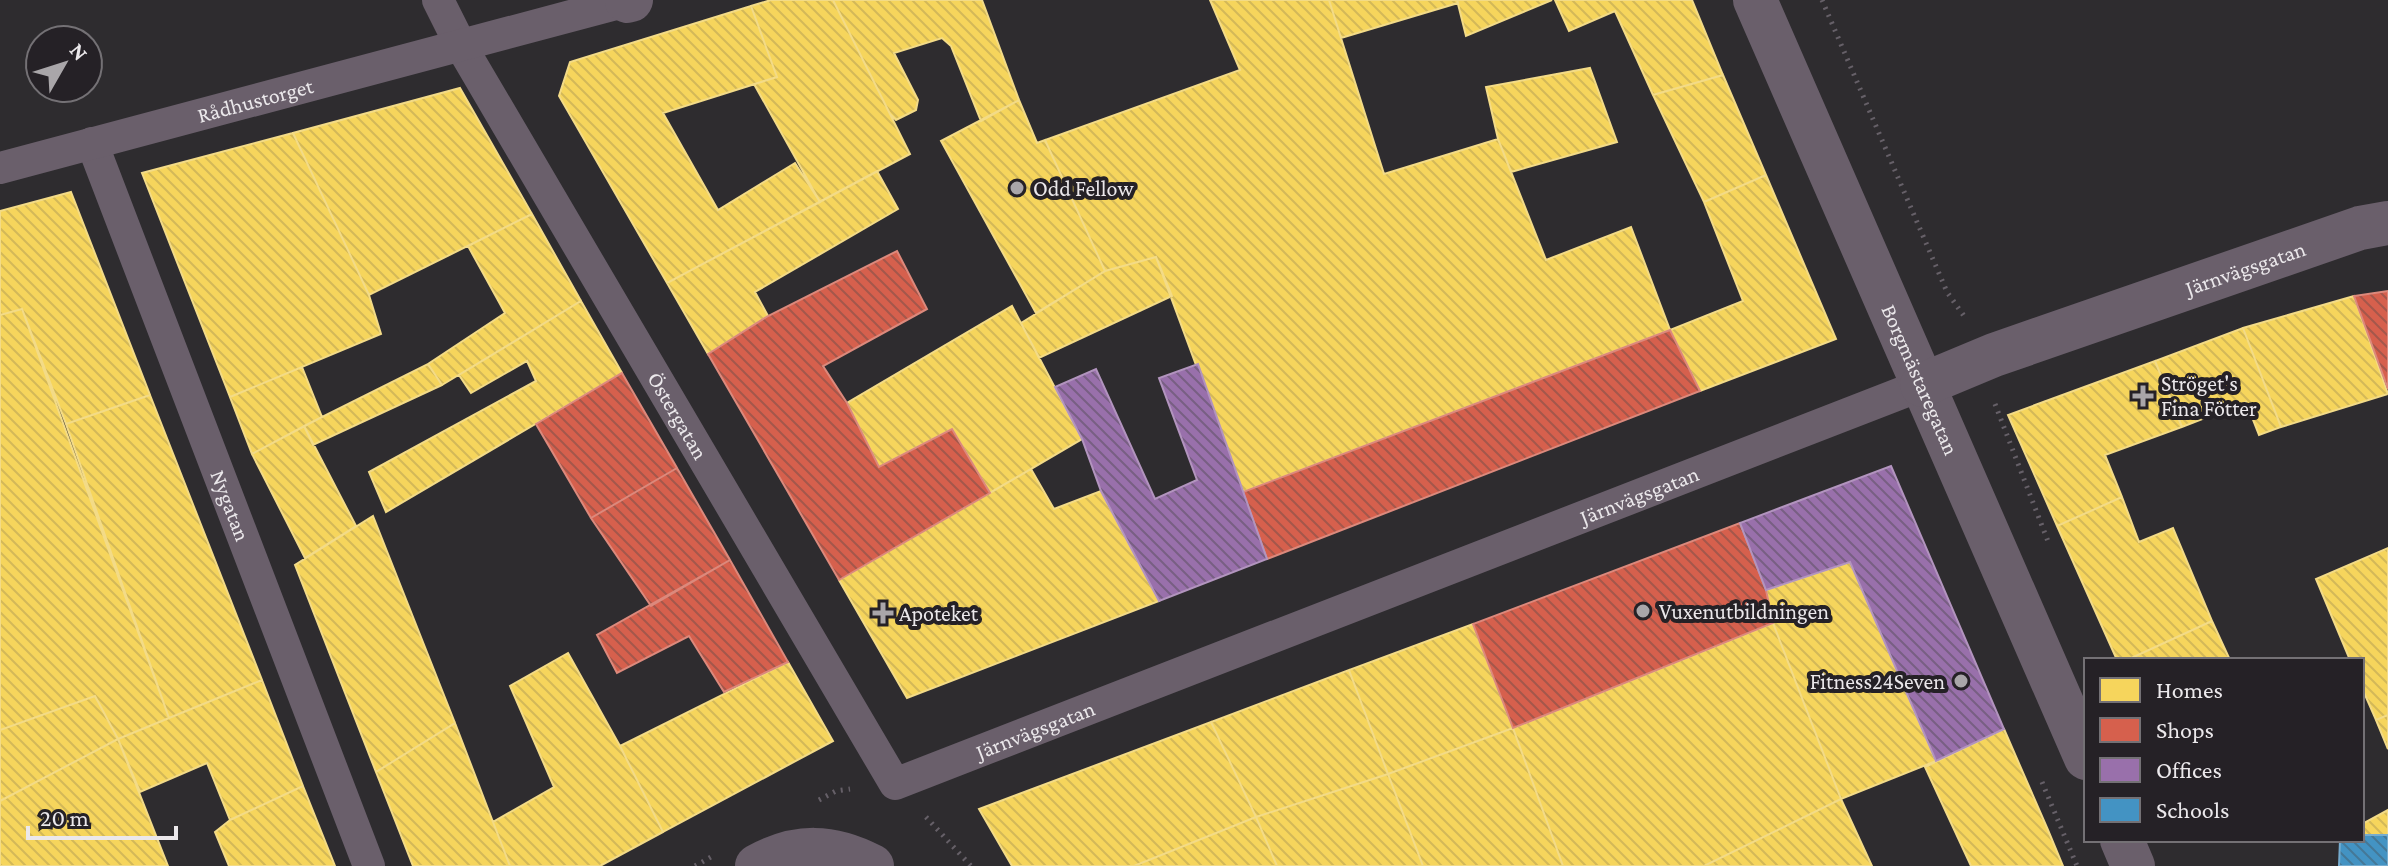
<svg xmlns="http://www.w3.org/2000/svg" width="2388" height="866" viewBox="0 0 2388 866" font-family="'Crimson Pro',serif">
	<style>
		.homes { fill: url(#homes-back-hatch); stroke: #f3db87; stroke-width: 2 }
		.shops { fill: url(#shops-back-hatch); stroke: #dc897c; stroke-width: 2 }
		.offices { fill: url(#offices-back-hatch); stroke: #b294be; stroke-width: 2 }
		.schools { fill: url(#schools-back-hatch); stroke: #75accf; stroke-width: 2 }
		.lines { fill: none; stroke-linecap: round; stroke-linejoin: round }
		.path { stroke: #666068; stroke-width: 5; stroke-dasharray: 2 6; stroke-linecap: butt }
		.pedestrian { stroke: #6a5f6b; stroke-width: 32 }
		.minor { stroke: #6a5f6b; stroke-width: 44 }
		.poi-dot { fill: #a9a6a9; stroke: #252126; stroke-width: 3 }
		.labels { text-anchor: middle; stroke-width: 8; stroke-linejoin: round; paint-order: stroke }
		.street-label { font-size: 22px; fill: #ebe8eb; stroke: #252126 }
		.poi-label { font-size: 22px; fill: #ebe8eb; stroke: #252126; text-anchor: start }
	</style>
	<defs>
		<pattern id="homes-back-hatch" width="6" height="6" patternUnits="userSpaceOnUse" patternTransform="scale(2)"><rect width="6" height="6" fill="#f6d55c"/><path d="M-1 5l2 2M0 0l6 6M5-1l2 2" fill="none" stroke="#d3b858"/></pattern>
		<pattern id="shops-back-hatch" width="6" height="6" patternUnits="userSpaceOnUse" patternTransform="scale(2)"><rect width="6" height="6" fill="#d6604d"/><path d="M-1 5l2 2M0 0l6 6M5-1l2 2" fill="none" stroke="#a4574b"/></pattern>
		<pattern id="offices-back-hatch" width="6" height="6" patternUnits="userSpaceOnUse" patternTransform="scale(2)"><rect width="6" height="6" fill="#9970ab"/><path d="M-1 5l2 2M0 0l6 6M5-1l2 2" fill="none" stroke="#785f83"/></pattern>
		<pattern id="schools-back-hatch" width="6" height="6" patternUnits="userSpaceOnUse" patternTransform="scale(2)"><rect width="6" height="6" fill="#4393c3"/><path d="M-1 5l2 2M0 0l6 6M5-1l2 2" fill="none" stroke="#447897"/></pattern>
	</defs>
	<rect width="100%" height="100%" fill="#2e2c2f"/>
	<path class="homes" d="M771 0H833L910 154 820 202 754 84 777 77 751 6Z
		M833 0H982L1019 100 981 121 951 46 942 38 894 53 918 100 916 110 896 120 890 114Z
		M1210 0H1329L1384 174 1498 139 1546 260 1631 227 1670 330 1243 492 1156 257 1105 271 1045 140 1240 70Z
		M1329 0H1457L1458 3 1341 38Z
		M1457 0H1552L1466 36Z
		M1555 0H1692L1723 75 1653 95 1615 11 1569 31Z
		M751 6 777 77 663 113 718 210 795 163 820 202 667 283 559 96 570 62Z
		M1590 68 1617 142 1511 172 1498 139 1486 87Z
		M1723 75 1766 175 1704 202 1653 95Z
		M460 88 532 214 369 295 293 133Z
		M1019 100 1037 143 1045 140 1105 271 1036 313 941 141Z
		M293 133 369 295 381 334 230 397 142 173Z
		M877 171 898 209 755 292 768 316 708 354 667 283Z
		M1766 175 1836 339 1700 391 1670 330 1743 301 1704 202Z
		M71 192 150 395 66 424 22 309 0 315V211Z
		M532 214 581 301 442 385 428 364 505 313 468 246Z
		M1156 257 1172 296 1039 358 1021 323 1105 271Z
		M2354 296 2388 394 2281 427 2243 328Z
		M581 301 622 373 386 512 369 472 536 381 527 361 471 393 459 375Z
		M1012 306 1082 439 990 493 952 429 879 467 847 403Z
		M22 309 169 718 118 739 95 696 0 730V315Z
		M2243 328 2281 427 2259 435 2246 402 2182 427 2155 361Z
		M2155 361 2182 427 2105 455 2122 497 2057 526 2008 415Z
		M428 364 442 385 313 445 304 426Z
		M302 367 322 417 252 454 230 397Z
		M150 395 262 680 169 718 66 424Z
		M304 426 356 526 305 558 252 454Z
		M1031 469 1054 509 1101 491 1159 601 907 698 839 580Z
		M2122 497 2139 542 2173 528 2212 621 2127 660H2117L2057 526Z
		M373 516 455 723 376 772 295 565Z
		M2388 548V715L2376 720 2362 688V660H2350L2316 579Z
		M1850 562 1936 761 1841 799 1773 623 1766 590Z
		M2212 621 2230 660H2127Z
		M1773 623 1841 799 1704 866H1563L1513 728Z
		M1473 624 1513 728 1388 774 1349 670Z
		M568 653 620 746 663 832 600 866H510L493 822 554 787 510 686Z
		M788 662 833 741 663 832 620 746Z
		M1349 670 1388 774 1256 817 1211 722Z
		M262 680 303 786 230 820 207 763 140 792 118 739Z
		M95 696 118 739 0 801V730Z
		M2388 715V749L2376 720Z
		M1211 722 1256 817 1134 866H1012L979 809Z
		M455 723 493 822 510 866H413L376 772Z
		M1513 728 1563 866H1423L1388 774Z
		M2004 729 2048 830 2063 866H1971L1925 767Z
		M118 739 168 866H0V801Z
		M1388 774 1423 866H1277L1256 817Z
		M303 786 335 866H229L215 832 230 820Z
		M1841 799 1872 866H1704Z
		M2388 810V835H2362V824Z
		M1256 817 1277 866H1134Z"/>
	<path class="shops" d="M897 251 927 309 823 366 847 403 879 467 952 429 990 493 839 580 708 354 768 316Z
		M2388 291V389L2354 296Z
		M1670 330 1700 391 1267 559 1243 492Z
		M622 373 677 468 591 518 536 424Z
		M677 468 730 560 651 606 591 518Z
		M1740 523 1766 590 1773 623 1513 728 1473 624Z
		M730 560 788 662 724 692 689 636 617 673 597 635Z"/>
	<path class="offices" d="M1198 364 1267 559 1159 601 1101 491 1082 439 1055 387 1096 369 1155 499 1197 480 1159 378Z
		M1891 466 2004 729 1936 761 1850 562 1766 590 1740 523Z"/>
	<path class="schools" d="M2362 835H2388V866H2339L2340 840H2362Z"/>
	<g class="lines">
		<path class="path" d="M1822 0 1947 292 1964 316
			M1995 404 2049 544
			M2042 782 2077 866
			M819 800 836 791 850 789
			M926 817 971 866
			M695 866 711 857"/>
		<g class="pedestrian">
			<path id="s1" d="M438 0 461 46 895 784 1922 385"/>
			<path id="s2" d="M92 143 369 866"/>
			<path id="s3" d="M0 168 627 1"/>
		</g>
		<g class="minor">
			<path id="s4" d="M1755 0 2086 758"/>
			<path d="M627 1 631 0"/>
			<path id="s5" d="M1922 385 1994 355 2360 228 2388 223"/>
			<path d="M2122 840 2133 866"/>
			<path d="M757 866C797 844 832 845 872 866"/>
		</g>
	</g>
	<g class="poi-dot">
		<circle cx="1017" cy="188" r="8"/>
		<path d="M2139 384h8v8h8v8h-8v8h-8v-8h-8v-8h8z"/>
		<circle cx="1643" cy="611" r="8"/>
		<path d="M879 601h8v8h8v8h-8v8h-8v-8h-8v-8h8z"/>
		<circle cx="1961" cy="681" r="8"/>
	</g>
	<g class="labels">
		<g class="street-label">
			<text dy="8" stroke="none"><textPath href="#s3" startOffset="264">Rådhustorget</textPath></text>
			<text dy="8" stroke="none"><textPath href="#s5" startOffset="344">Järnvägsgatan</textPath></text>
			<text dy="8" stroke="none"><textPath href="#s4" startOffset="414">Borgmästaregatan</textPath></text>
			<text dy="8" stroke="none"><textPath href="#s1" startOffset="480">Östergatan</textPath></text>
			<text dy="8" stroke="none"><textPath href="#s1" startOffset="1706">Järnvägsgatan</textPath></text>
			<text dy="8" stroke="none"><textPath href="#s2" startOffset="388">Nygatan</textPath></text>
			<text dy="8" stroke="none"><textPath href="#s1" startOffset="1058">Järnvägsgatan</textPath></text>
		</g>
		<g class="poi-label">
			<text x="1033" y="196">Odd Fellow</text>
			<text x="2161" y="391">Ströget's<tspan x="2161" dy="25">Fina Fötter</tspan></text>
			<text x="1659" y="619">Vuxenutbildningen</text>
			<text x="899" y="621">Apoteket</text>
			<text x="1945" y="689" text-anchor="end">Fitness24Seven</text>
		</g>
	</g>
	<rect x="2084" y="658" width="280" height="184" fill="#252126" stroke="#747175" stroke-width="2"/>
	<rect x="2100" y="678" width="40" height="24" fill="#f6d55c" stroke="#747175" stroke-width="2"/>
	<text x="2156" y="698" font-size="24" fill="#ebe8eb">Homes</text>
	<rect x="2100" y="718" width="40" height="24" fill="#d6604d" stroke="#747175" stroke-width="2"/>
	<text x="2156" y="738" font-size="24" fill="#ebe8eb">Shops</text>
	<rect x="2100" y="758" width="40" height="24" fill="#9970ab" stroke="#747175" stroke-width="2"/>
	<text x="2156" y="778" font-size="24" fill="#ebe8eb">Offices</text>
	<rect x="2100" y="798" width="40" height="24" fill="#4393c3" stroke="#747175" stroke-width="2"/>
	<text x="2156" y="818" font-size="24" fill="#ebe8eb">Schools</text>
	<g transform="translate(64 64) rotate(51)"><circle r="38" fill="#252126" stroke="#747175" stroke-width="2"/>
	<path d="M0-6L14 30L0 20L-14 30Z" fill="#a9a6a9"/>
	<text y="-12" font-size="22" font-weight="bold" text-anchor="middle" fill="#ebe8eb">N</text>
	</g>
	<path d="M28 826v12h148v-12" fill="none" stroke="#ebe8eb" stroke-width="4"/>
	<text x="40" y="826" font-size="24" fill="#ebe8eb" stroke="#252126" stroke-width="6" paint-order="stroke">20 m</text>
</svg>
